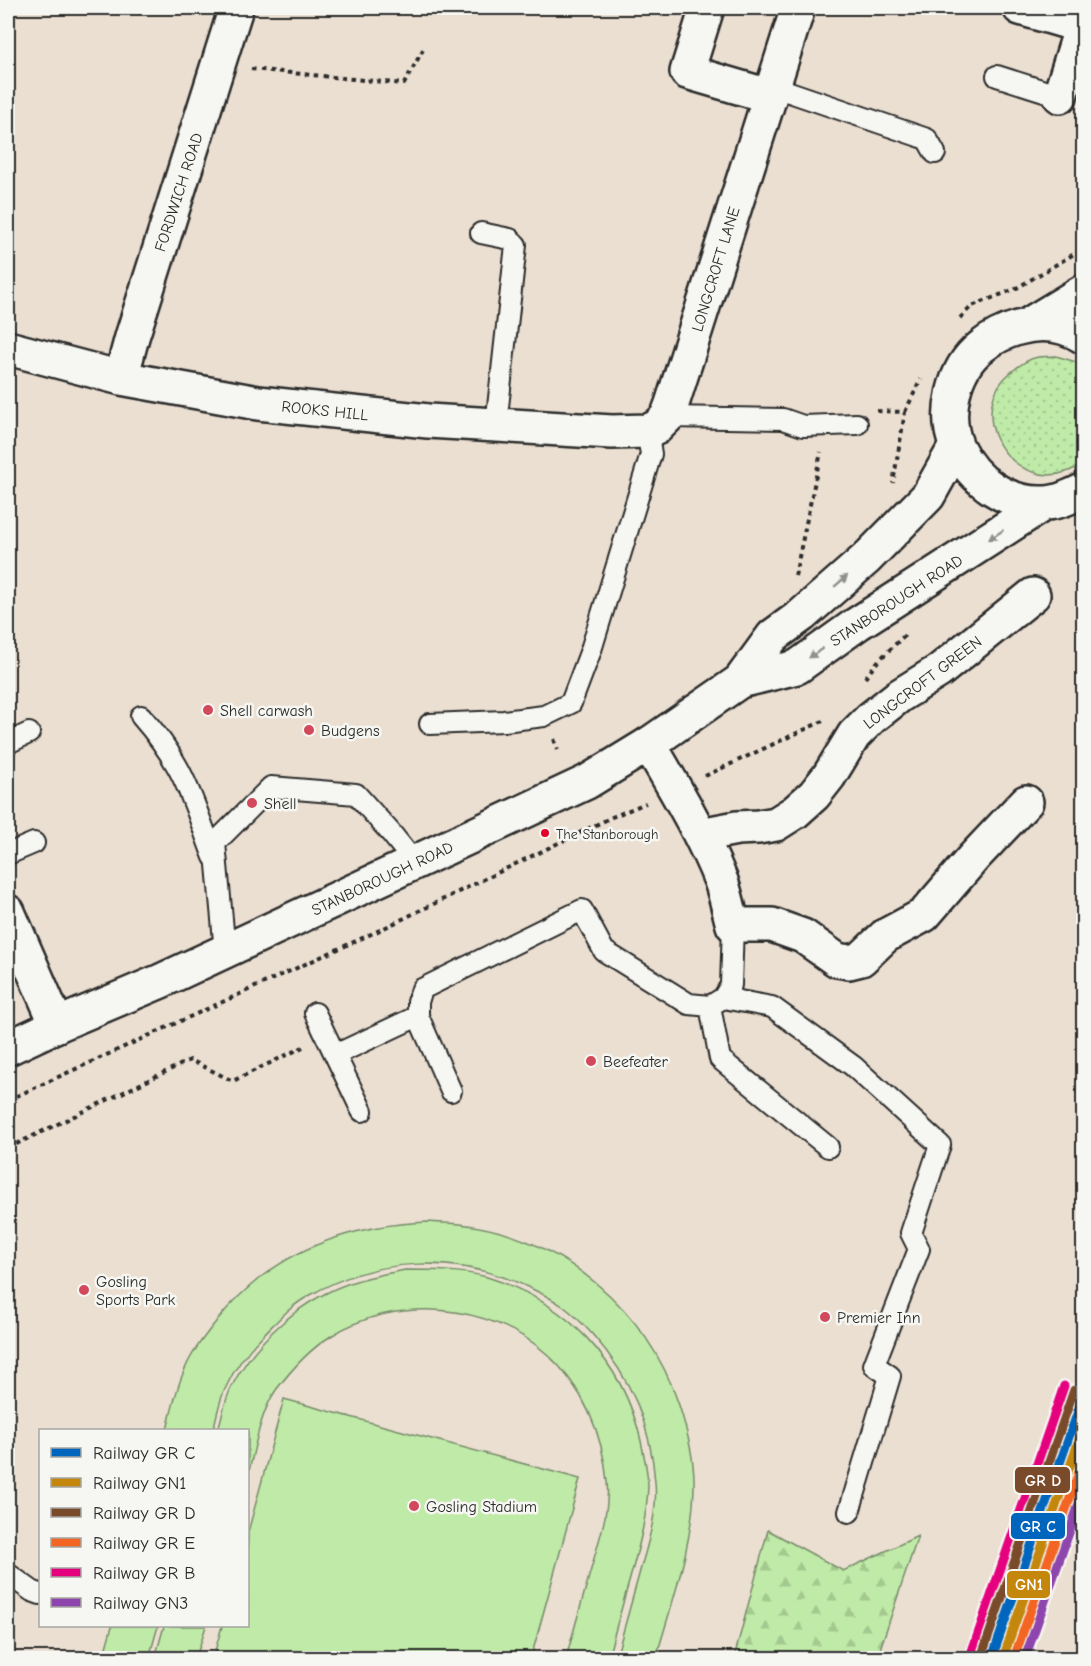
<svg xmlns="http://www.w3.org/2000/svg" width="1091" height="1666" viewBox="0 0 1091 1666" font-family="'Comic Neue',sans-serif">
	<style>
		.grass { fill: url(#grass-dots); stroke: #758a69; stroke-width: 1.5 }
		.forest { fill: url(#forest-firs); stroke: #758a69; stroke-width: 1.5 }
		.pitch { fill: #bfeaa7; stroke: #758a69; stroke-width: 1.5 }
		.lines { fill: none; stroke-linecap: round; stroke-linejoin: round }
		.lane-casing { stroke: #2b2b2b; stroke-width: 24 }
		.street-casing { stroke: #2b2b2b; stroke-width: 38 }
		.secondary-casing { stroke: #2b2b2b; stroke-width: 38 }
		.primary-casing { stroke: #2b2b2b; stroke-width: 38 }
		.path { stroke: #2b2b2b; stroke-width: 4; stroke-dasharray: 4.5 4.5; stroke-linecap: butt }
		.lane { stroke: #f6f6f2; stroke-width: 20 }
		.street { stroke: #f6f6f2; stroke-width: 33 }
		.secondary { stroke: #f6f6f2; stroke-width: 33 }
		.primary { stroke: #f6f6f2; stroke-width: 33 }
		.rail-1-casing { stroke: #f6f6f2; stroke-width: 14 }
		.rail-2-casing { stroke: #f6f6f2; stroke-width: 14 }
		.rail-3-casing { stroke: #f6f6f2; stroke-width: 14 }
		.rail-4-casing { stroke: #f6f6f2; stroke-width: 14 }
		.rail-5-casing { stroke: #f6f6f2; stroke-width: 14 }
		.rail-6-casing { stroke: #f6f6f2; stroke-width: 14 }
		.rail-1 { stroke: #0065bd; stroke-width: 9 }
		.rail-2 { stroke: #c4870b; stroke-width: 9 }
		.rail-3 { stroke: #7a4b2a; stroke-width: 9 }
		.rail-4 { stroke: #f26522; stroke-width: 9 }
		.rail-5 { stroke: #e5007d; stroke-width: 9 }
		.rail-6 { stroke: #8e44ad; stroke-width: 9 }
		.oneway { fill: #90908e }
		.poi-dot { fill: #d1495b; stroke: #f6f6f2; stroke-width: 2 }
		.bus-dot { fill: #e4002b; stroke: #f6f6f2; stroke-width: 2 }
		.labels { text-anchor: middle; stroke-width: 5; stroke-linejoin: round; paint-order: stroke }
		.bus-label { font-size: 14px; fill: #2b2b2b; stroke: #f6f6f2; text-anchor: start }
		.street-label { font-size: 16px; fill: #2b2b2b; stroke: #f6f6f2 }
		.poi-label { font-size: 16px; fill: #2b2b2b; stroke: #f6f6f2; text-anchor: start }
		.line-badge { stroke: #f6f6f2; stroke-width: 2 }
		.badge-label { font-size: 16px; text-anchor: middle; font-weight: bold; fill: #fff }
	</style>
	<defs>
		<pattern id="grass-dots" width="8" height="8" patternUnits="userSpaceOnUse" patternTransform="scale(1.5)"><rect width="8" height="8" fill="#bfeaa7"/><path d="M2 2h.1M6 6h.1" fill="none" stroke="#a4c990" stroke-width="1.8" stroke-linecap="round"/></pattern>
		<pattern id="forest-firs" width="22" height="20" patternUnits="userSpaceOnUse" patternTransform="scale(1.5)"><rect width="22" height="20" fill="#bfeaa7"/><path d="M5 1l3.5 6h-7zM16 11l3.5 6h-7z" fill="#a4c990"/></pattern>
	</defs>
	<rect width="100%" height="100%" fill="#ebdfd1"/>
	<filter id="ink" filterUnits="userSpaceOnUse"><feTurbulence type="fractalNoise" baseFrequency=".0167" numOctaves="2"/><feDisplacementMap in="SourceGraphic" scale="12" xChannelSelector="R" yChannelSelector="G"/><feConvolveMatrix kernelMatrix="1 2 1 2 8 2 1 2 1" color-interpolation-filters="sRGB"/></filter>
	<g filter="url(#ink)">
		<path class="grass" d="M1056 356 1076 362 1083 367V464C1072 470 1062 475 1049 475 998 473 970 407 1010 373 1018 366 1027 359 1038 357 1044 356 1050 357 1056 356Z"/>
		<path class="forest" d="M768 1530 843 1571 918 1536 877 1658H734Z"/>
		<path class="pitch" d="M428 1222C439 1223 450 1223 460 1224 562 1236 647 1309 679 1405 687 1430 695 1459 694 1486 693 1545 672 1602 656 1658H616C624 1629 632 1600 640 1571 648 1543 658 1512 655 1482 651 1425 631 1378 593 1335 584 1325 575 1315 564 1307 554 1300 543 1294 532 1289 460 1254 377 1255 307 1297 291 1306 278 1320 265 1333 250 1348 235 1367 226 1387 219 1400 217 1416 213 1430H167C172 1410 176 1388 185 1369 192 1352 204 1337 215 1323 269 1254 343 1225 428 1222Z
			M405 1270C432 1270 460 1270 487 1277 565 1301 623 1360 641 1441 644 1456 648 1471 648 1486 647 1517 639 1546 631 1575 623 1603 615 1631 608 1658H566C575 1626 584 1594 593 1562 600 1537 610 1509 607 1482 603 1434 583 1387 547 1354 490 1303 396 1295 331 1336 310 1349 291 1370 276 1390 260 1413 255 1448 248 1475V1430H218C222 1416 225 1399 232 1386 257 1338 304 1297 356 1281 372 1276 389 1273 405 1270Z
			M284 1399 580 1479 531 1658H213L222 1626H248V1532Z
			M112 1626H158L149 1658H103Z
			M164 1626H206L196 1658H155Z"/>
		<g class="lines">
			<g class="lane-casing">
				<path id="lane" d="M997 76 1060 96
					M772 86 927 139 935 153
					M481 233 510 239 516 245 496 425
					M667 417 783 419 803 426 857 424
					M141 716C155 732 167 748 177 766 193 794 202 827 214 857
					M430 724 504 721 544 716 571 703 591 650 651 454 647 431
					M8 743 29 733
					M8 854 34 843
					M225 952 215 843 271 787 356 794 391 833 415 863
					M723 998 772 1007 853 1066 940 1145 911 1233 919 1249 874 1365 890 1376 849 1512
					M710 1006 720 1059 828 1147
					M315 1013 362 1111
					M335 1055 418 1016
					M451 1091 418 1016V1002L422 989 582 910 604 951 689 1004 710 1006 723 998 731 985 733 925
					M8 1574 32 1591 40 1594"/>
			</g>
			<g class="street-casing">
				<path id="street" d="M707 8 687 72 769 96
					M1020 8 1081 26
					M1060 96 1084 19
					M8 348 121 378 258 403 428 421 612 432 647 431 656 428 667 417 672 404 798 8
					M121 378 132 337 236 8
					M649 744C675 789 702 833 721 881 726 895 729 911 733 925H772L803 936 837 960 849 962 861 959 885 936 924 915 974 857 1026 802
					M700 835 737 828 758 827 776 824 795 812 814 795 829 776 854 735 871 718 899 696 939 671 1033 595
					M8 912 57 1025"/>
			</g>
			<g class="secondary-casing">
				<path id="secondary" d="M1028 325 1084 291"/>
			</g>
			<g class="primary-casing">
				<path id="primary" d="M1084 337C1064 324 1040 322 1018 328 1004 332 992 338 981 347 953 369 943 415 957 447 973 481 1007 505 1045 503 1058 503 1072 496 1084 490
					M740 681 797 667 857 624 1045 503
					M8 1048 57 1025 161 981 587 782 649 744 740 681 773 636 802 615 867 558 928 496 956 446"/>
			</g>
			<path class="path" d="M251 69 404 84 425 46
				M960 318 972 306 1015 289 1084 248
				M877 411 905 412 893 483
				M905 412 921 379
				M795 576 821 452
				M865 678 879 660 907 633
				M554 739 558 750
				M705 776 823 721
				M8 1100 382 929 612 817 646 803
				M8 1148 190 1060 233 1081 303 1047"/>
			<use href="#lane" class="lane"/>
			<use href="#street" class="street"/>
			<use href="#secondary" class="secondary"/>
			<use href="#primary" class="primary"/>
			<g class="rail-1-casing">
				<path id="rail-1" d="M992 1658 1084 1394"/>
			</g>
			<g class="rail-2-casing">
				<path id="rail-2" d="M1003 1658 1084 1426"/>
			</g>
			<g class="rail-3-casing">
				<path id="rail-3" d="M982 1655 1074 1390"/>
			</g>
			<g class="rail-4-casing">
				<path id="rail-4" d="M1014 1658 1084 1458"/>
			</g>
			<g class="rail-5-casing">
				<path id="rail-5" d="M972 1651 1064 1386"/>
			</g>
			<g class="rail-6-casing">
				<path id="rail-6" d="M1025 1658 1084 1490"/>
			</g>
			<use href="#rail-1" class="rail-1"/>
			<use href="#rail-2" class="rail-2"/>
			<use href="#rail-3" class="rail-3"/>
			<use href="#rail-4" class="rail-4"/>
			<use href="#rail-5" class="rail-5"/>
			<use href="#rail-6" class="rail-6"/>
		</g>
		<defs><path id="oneway-solid" d="M-6-.8H1V-3.2L6.5 0L1 3.2V.8H-6Z" transform="scale(1.5)"/></defs>
		<g class="oneway">
			<use href="#oneway-solid" transform="translate(996 535) rotate(147)"/>
			<use href="#oneway-solid" transform="translate(841 581) rotate(-41)"/>
			<use href="#oneway-solid" transform="translate(816 653) rotate(145)"/>
		</g>
	</g>
	<g class="poi-dot">
		<circle cx="208" cy="710" r="6"/>
		<circle cx="309" cy="730" r="6"/>
		<circle cx="252" cy="803" r="6"/>
		<circle cx="591" cy="1061" r="6"/>
		<circle cx="84" cy="1290" r="6"/>
		<circle cx="825" cy="1317" r="6"/>
		<circle cx="414" cy="1506" r="6"/>
	</g>
	<circle class="bus-dot" cx="545" cy="833" r="5"/>
	<g class="labels">
		<g class="bus-label">
			<text x="556" y="839">The Stanborough</text>
		</g>
		<g class="street-label">
			<text transform="translate(178 192) rotate(-72)" y="6">FORDWICH ROAD</text>
			<text transform="translate(715 269) rotate(-73)" y="6">LONGCROFT LANE</text>
			<text transform="translate(325 410) rotate(6)" y="6">ROOKS HILL</text>
			<text transform="translate(896 600) rotate(-33)" y="6">STANBOROUGH ROAD</text>
			<text transform="translate(922 682) rotate(-37)" y="6">LONGCROFT GREEN</text>
			<text transform="translate(382 878) rotate(-25)" y="6">STANBOROUGH ROAD</text>
		</g>
		<g class="poi-label">
			<text x="220" y="716">Shell carwash</text>
			<text x="321" y="736">Budgens</text>
			<text x="264" y="809">Shell</text>
			<text x="603" y="1067">Beefeater</text>
			<text x="96" y="1287">Gosling<tspan x="96" dy="18">Sports Park</tspan></text>
			<text x="837" y="1323">Premier Inn</text>
			<text x="426" y="1512">Gosling Stadium</text>
		</g>
	</g>
	<g class="line-badge">
		<rect x="1014" y="1466" width="57" height="28" rx="6" fill="#7a4b2a"/>
		<rect x="1010" y="1512" width="56" height="28" rx="6" fill="#0065bd"/>
		<rect x="1006" y="1570" width="45" height="29" rx="6" fill="#c4870b"/>
	</g>
	<g class="badge-label">
		<text x="1043" y="1486">GR D</text>
		<text x="1038" y="1532">GR C</text>
		<text x="1029" y="1590">GN1</text>
	</g>
	<rect width="1091" height="1666" fill="none" stroke="#f6f6f2" stroke-width="30"/>
	<rect x="15" y="15" width="1061" height="1636" fill="none" stroke="#2b2b2b" stroke-width="2" filter="url(#ink)"/>
	<rect x="39" y="1429" width="210" height="198" fill="#f6f6f2" stroke="#a5a5a2" stroke-width="1.5"/>
	<rect x="51" y="1448" width="30" height="9" fill="#0065bd" stroke="#a5a5a2" stroke-width="1.5"/>
	<text x="93" y="1459" font-size="18" fill="#2b2b2b">Railway GR C</text>
	<rect x="51" y="1478" width="30" height="9" fill="#c4870b" stroke="#a5a5a2" stroke-width="1.5"/>
	<text x="93" y="1489" font-size="18" fill="#2b2b2b">Railway GN1</text>
	<rect x="51" y="1508" width="30" height="9" fill="#7a4b2a" stroke="#a5a5a2" stroke-width="1.5"/>
	<text x="93" y="1519" font-size="18" fill="#2b2b2b">Railway GR D</text>
	<rect x="51" y="1538" width="30" height="9" fill="#f26522" stroke="#a5a5a2" stroke-width="1.5"/>
	<text x="93" y="1549" font-size="18" fill="#2b2b2b">Railway GR E</text>
	<rect x="51" y="1568" width="30" height="9" fill="#e5007d" stroke="#a5a5a2" stroke-width="1.5"/>
	<text x="93" y="1579" font-size="18" fill="#2b2b2b">Railway GR B</text>
	<rect x="51" y="1598" width="30" height="9" fill="#8e44ad" stroke="#a5a5a2" stroke-width="1.5"/>
	<text x="93" y="1609" font-size="18" fill="#2b2b2b">Railway GN3</text>
</svg>
